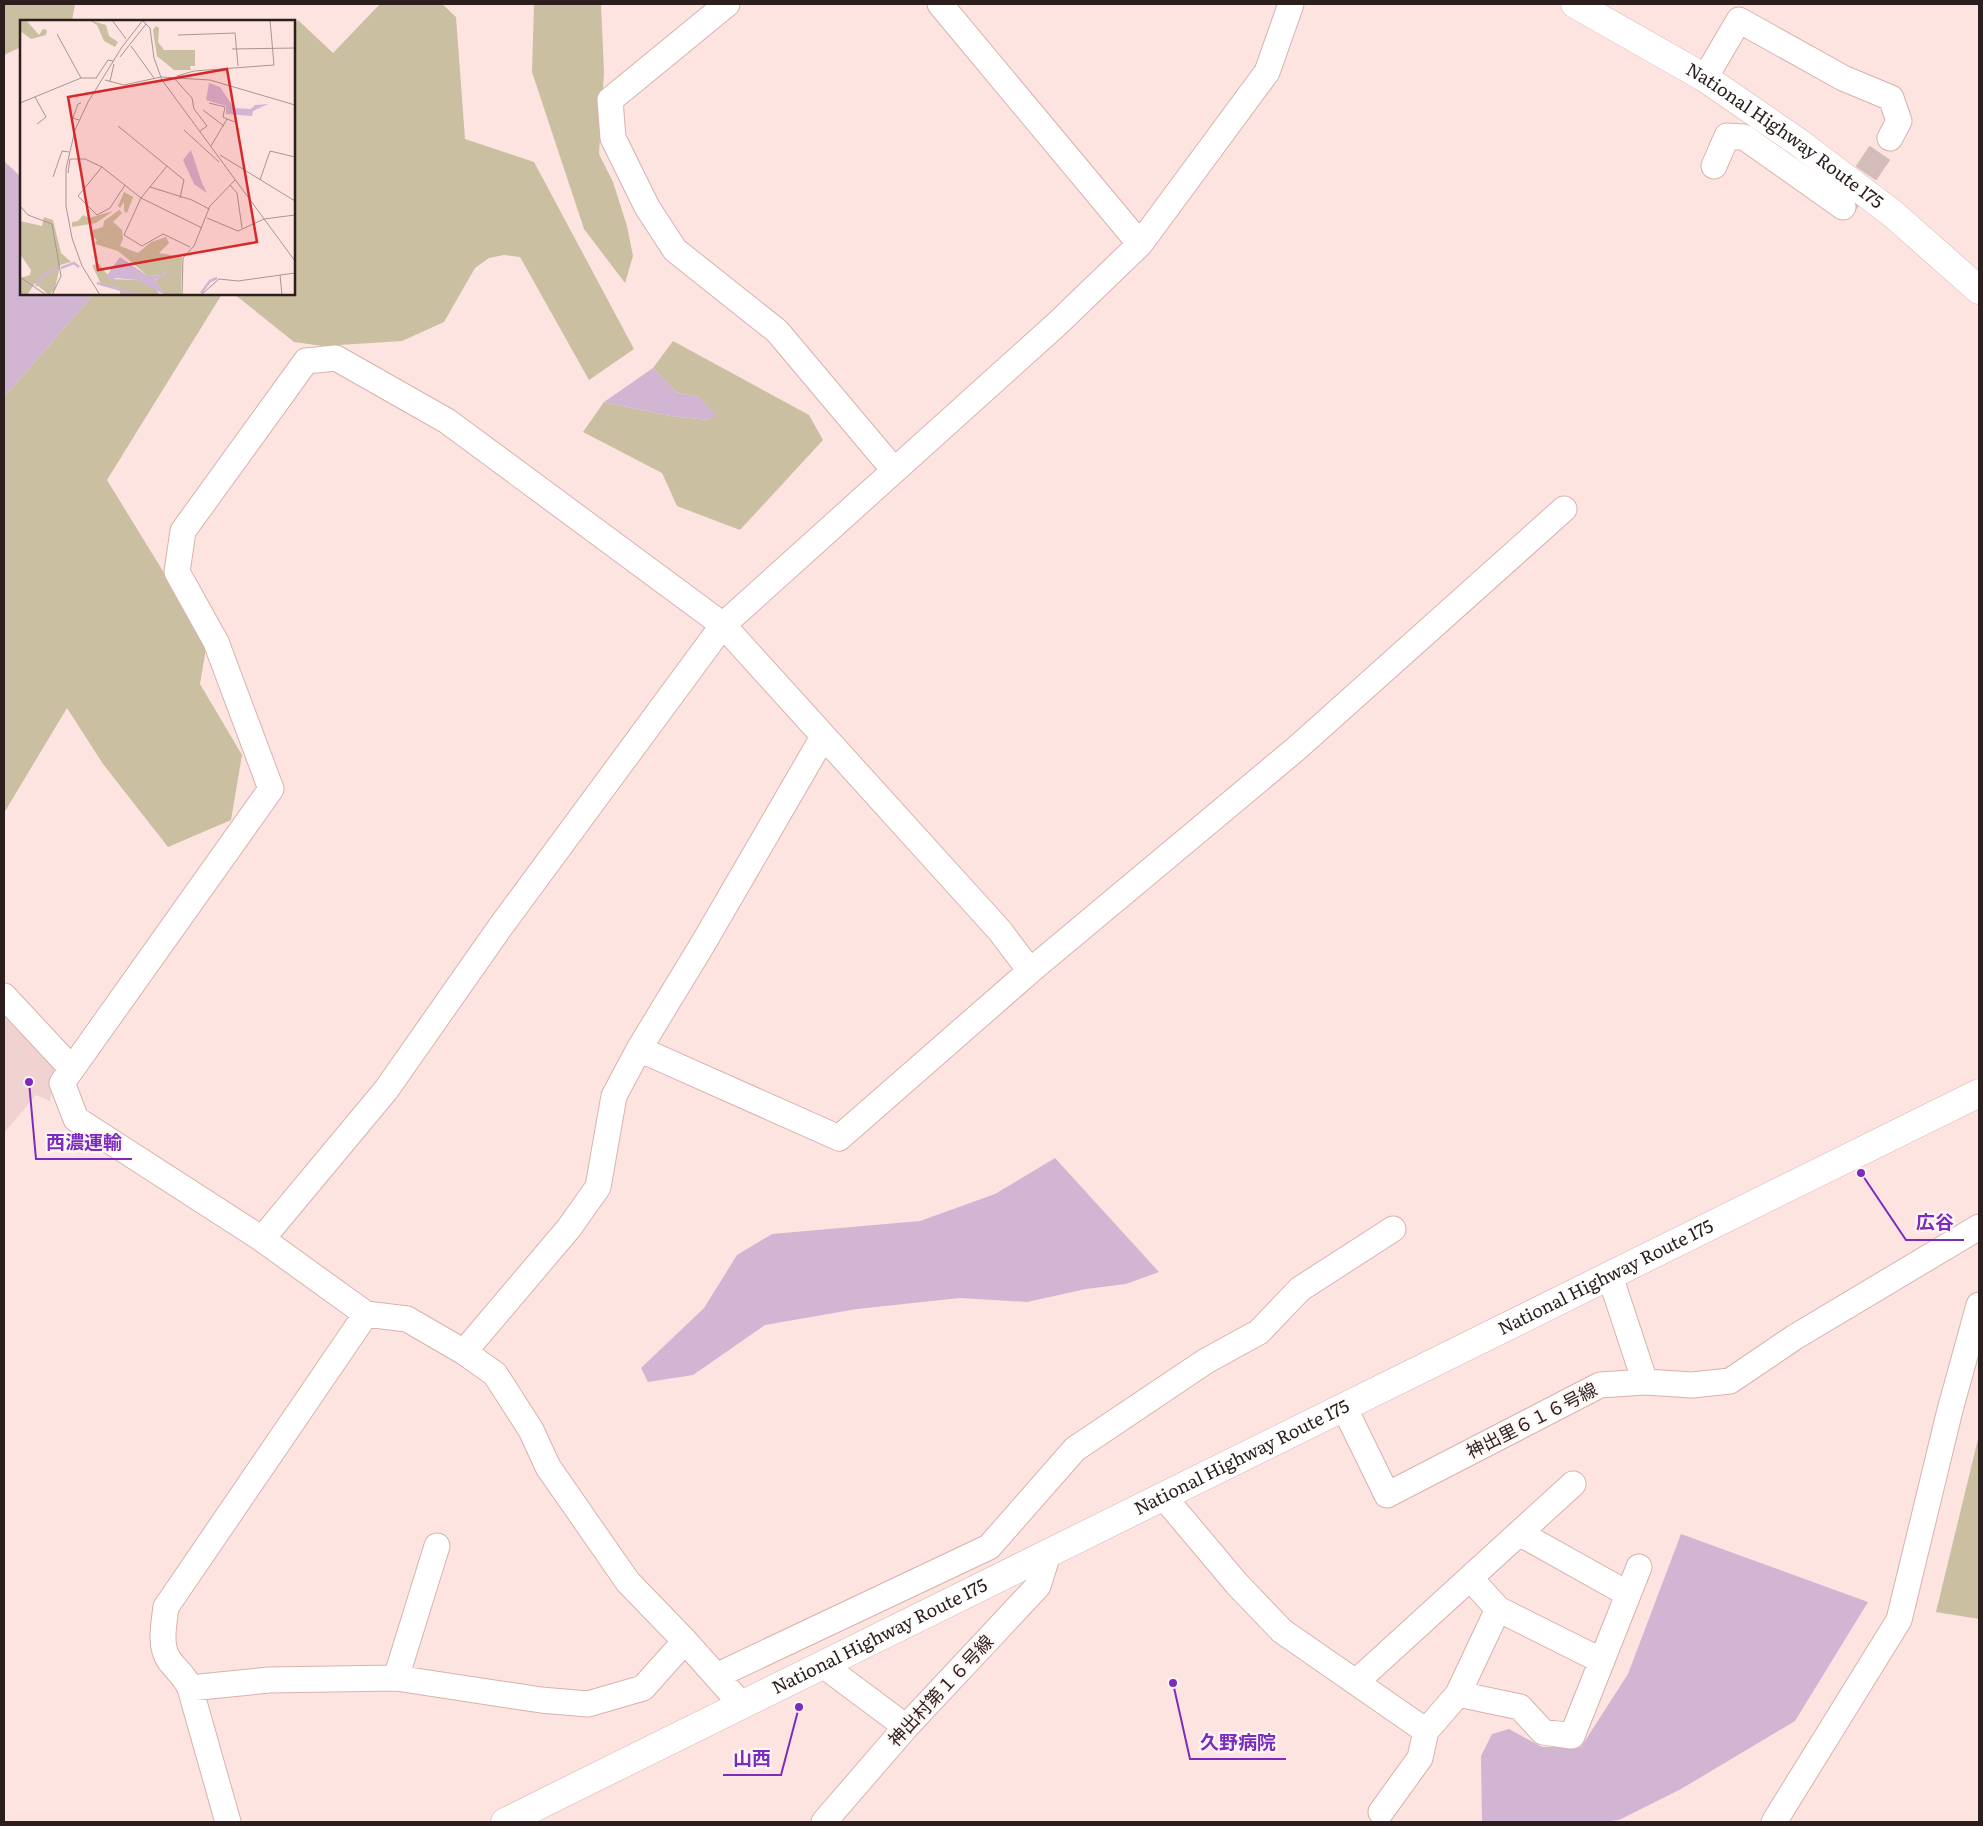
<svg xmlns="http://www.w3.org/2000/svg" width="1983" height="1826" viewBox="0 0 1983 1826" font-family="Literata,'Noto Sans JP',serif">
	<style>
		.built { fill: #f0d3d0 }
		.green { fill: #cabfa1 }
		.water { fill: #d2b5d3 }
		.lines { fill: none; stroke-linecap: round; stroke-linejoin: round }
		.street-tunnel { stroke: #d3bcba; stroke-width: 25; stroke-dasharray: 25 12; stroke-linecap: butt }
		.street-casing { stroke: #d8b2ac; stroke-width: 27 }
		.highway-casing { stroke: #d8b2ac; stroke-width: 29 }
		.street { stroke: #fff; stroke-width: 25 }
		.highway { stroke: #fff; stroke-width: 28 }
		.labels { text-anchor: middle; stroke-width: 4.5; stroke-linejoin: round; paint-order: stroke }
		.street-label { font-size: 18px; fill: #2c1e1c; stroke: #fef6f5 }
		.inset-river { fill: none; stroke: #d2b5d3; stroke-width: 2.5 }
		.inset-road { fill: none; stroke: #a99592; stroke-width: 1 }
		.view { fill: #d62828; fill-opacity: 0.15; stroke: #d62828; stroke-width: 2.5 }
		.inset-edge { fill: none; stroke: #2c1e1c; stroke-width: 2.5 }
		.leader { fill: none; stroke: #7b2cbf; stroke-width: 2 }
		.callout-dot { fill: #7b2cbf; stroke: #fef6f5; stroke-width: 2 }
		.callout-label { font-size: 19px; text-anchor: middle; font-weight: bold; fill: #7b2cbf; stroke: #fef6f5; stroke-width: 4.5; stroke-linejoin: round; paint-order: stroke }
	</style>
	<rect width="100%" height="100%" fill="#fde4e1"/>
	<path class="built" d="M4 1016 56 1068 50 1101 36 1095 4 1133Z"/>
	<path class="green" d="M4 4H75L72 21H21V47L4 55Z
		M380 4H442L456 17 465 139 534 162 634 349 589 380 520 257 504 255 489 258 475 268 444 322 402 341 323 346 294 342 234 294H294V25L298 20 333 53Z
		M534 4H601L604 72 599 154 613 182 627 226 633 256 625 283 584 229 532 72Z
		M94 294H222L107 480 207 643 200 684 242 755 231 820 168 847 103 764 67 708 4 813V818V397Z
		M673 341 809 415 823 440 740 530 677 506 662 473 583 432 604 402 670 416 709 420 699 397 676 392 653 368Z
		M1979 1435V1619L1936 1612Z"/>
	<path class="water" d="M4 161 21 177V294H94L4 397Z
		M653 368 676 392 699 397 716 415 709 420 670 416 604 402Z
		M1055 1158 1159 1272 1126 1284 1086 1289 1027 1302 960 1298 857 1309 765 1325 693 1375 648 1382 641 1368 704 1308 737 1255 772 1234 920 1221 995 1194Z
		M1681 1534 1868 1602 1795 1721 1681 1789 1619 1820 1600 1822H1482L1481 1756 1492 1734 1509 1729 1542 1747H1581L1628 1674Z"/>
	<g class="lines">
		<path class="street-tunnel" d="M1845 204 1890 138"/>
		<g class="street-casing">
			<path id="street" d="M727 4 610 100 613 138 647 207 675 250 777 331 894 470
				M940 4 1140 244
				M1705 78 1739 20 1843 78 1891 98 1899 121 1890 138
				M1714 166 1727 136 1744 137 1843 207
				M4 996 72 1069
				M639 1049 839 1138 1030 971 1297 748 1564 509
				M262 1239 386 1090 501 926 723 625 1057 324 1140 244 1267 72 1291 4
				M1610 1276 1645 1382
				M464 1352 569 1228 598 1187 614 1096 639 1049 704 942 823 737
				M1344 1407 1387 1495 1600 1385 1645 1382 1692 1385 1730 1381 1795 1337 1979 1227
				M1163 1496 1237 1584 1282 1631 1426 1731 1420 1758 1381 1812
				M1519 1533 1628 1594
				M1470 1578 1498 1609 1602 1661
				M823 1665 906 1727
				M716 1676 989 1547 1075 1449 1206 1361 1259 1332 1300 1289 1393 1229
				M396 1678 437 1546
				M1356 1682 1573 1484
				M190 1688 269 1680 396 1678 541 1700 588 1704 643 1688 685 1641
				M1458 1694 1498 1609
				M742 1705 685 1641 628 1582 548 1467 531 1430 495 1374 464 1352 407 1319 366 1314 262 1239 76 1119 62 1083 271 789 216 642 177 572 183 531 306 361 336 358 447 421 723 625 1000 931 1030 971
				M1426 1731 1458 1694 1520 1707 1543 1732 1572 1736 1639 1567
				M228 1822 190 1688C185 1676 177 1671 169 1660 159 1646 164 1623 166 1607L366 1314
				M824 1822 906 1727 1038 1586 1048 1554
				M1774 1822 1899 1620 1950 1410 1979 1305"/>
		</g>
		<g class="highway-casing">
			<g id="highway">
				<path id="s1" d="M1575 4 1705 78 1798 142 1893 214 1979 290"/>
				<path id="s2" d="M505 1822 1979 1093"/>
			</g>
		</g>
		<use href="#street" class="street"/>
		<use href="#highway" class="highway"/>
	</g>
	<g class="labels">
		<g class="street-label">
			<text dy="6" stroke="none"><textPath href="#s1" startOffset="248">National Highway Route 175</textPath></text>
			<text dy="6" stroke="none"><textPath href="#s2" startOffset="1228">National Highway Route 175</textPath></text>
			<text transform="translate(1532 1421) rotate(-27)" y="6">神出里６１６号線</text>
			<text dy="6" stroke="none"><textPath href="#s2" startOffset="822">National Highway Route 175</textPath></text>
			<text dy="6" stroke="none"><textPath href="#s2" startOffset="418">National Highway Route 175</textPath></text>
			<text transform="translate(941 1691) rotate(-47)" y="6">神出村第１６号線</text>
		</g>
	</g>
	<g transform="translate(20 20)">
		<rect width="275" height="275" fill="#fde4e1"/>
		<path d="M0 0H6L19 15 23 9 27 10 26 15 11 19 0 11ZM69 0 86 5 89 16 98 22 95 27 84 21 77 5ZM136 6 139 8 138 22 144 30H175V46H170L171 50H154L137 36 133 10ZM104 172 113 177 107 193 104 191V182L100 188 98 186ZM99 190 102 193 93 202 102 210 103 219 100 226 118 233 131 222 146 217 149 223 139 233 162 237 161 275H145L135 261 145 254 148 250 143 255 128 256 98 231 75 224 77 220 70 215 73 210 83 207 84 201ZM93 191 76 203 52 207V202L58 201 63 195 69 198ZM24 197 33 200 41 233 51 242 40 245 35 269 29 275 15 263 7 275H0V258L10 255 11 250 0 234V201L22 206ZM79 244 91 259 117 260 135 268 140 275H100V268L82 266 72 245Z" fill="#cabfa1"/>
		<path d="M189 63 200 67 214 88 231 89 235 85 248 84 233 91 232 96 206 94V86L186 80ZM171 130 182 163 187 173 174 164 163 140ZM100 237 128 256 143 255 149 249 146 256 135 260 145 275 117 260 95 258 93 263 87 255Z" fill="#d2b5d3"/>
		<path class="inset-river" d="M41 248 54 243 59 247M77 263 119 275M16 266 24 254 37 249M181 273 190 261 197 258"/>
		<path class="inset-road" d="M92 0 106 19M123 1 130 8 134 38 142 60 275 241M37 14 61 58M158 15 215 13 218 46M111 26 134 58M212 29 275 28M100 37 126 4M157 56 174 51 254 45 250 0M153 57 172 78 174 89 187 106 180 111M76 58 88 40 93 41M85 60 104 65 141 57 190 60 275 85M90 61 94 44M15 77 26 97 17 104M0 83 61 58H77M189 83 205 87 203 97 207 99M183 90 204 106M59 100 53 98 58 84 61 83M98 106 164 160 160 178M164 110 199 142M191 126 207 99 215 102M200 135 275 181M147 146 121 178 104 215 122 226 143 214 170 227M82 147 58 176 77 195 90 188 105 165M48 153 50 139H65L82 147 121 178 182 208M33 157 42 131 49 132M240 160 250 131 275 137M210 165 217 173 222 208M130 167 172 180 189 189M0 186 8 195 32 204 41 256 32 275M187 198 218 211 244 199 275 195M260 255 262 275M0 257 26 275M80 275 62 246 52 218 46 186V149L55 110 68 82 102 27 123 0M162 275 163 238 174 226 190 186 215 160M181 275 199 259 218 261 275 253"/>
		<path class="view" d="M207 49 237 222 78 250 48 77Z"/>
		<rect width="275" height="275" class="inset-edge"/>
	</g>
	<path class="leader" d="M29 1082L36 1159H132M1861 1173L1906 1240H1964M1173 1683L1190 1759H1286M799 1707L781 1775H723"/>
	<g class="callout-dot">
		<circle cx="29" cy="1082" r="5"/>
		<circle cx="1861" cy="1173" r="5"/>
		<circle cx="1173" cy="1683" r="5"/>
		<circle cx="799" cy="1707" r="5"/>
	</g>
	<g class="callout-label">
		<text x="84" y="1149">西濃運輸</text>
		<text x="1935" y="1229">広谷</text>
		<text x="1238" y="1749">久野病院</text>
		<text x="752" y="1765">山西</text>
	</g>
	<rect width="1983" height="1826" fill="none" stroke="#2c1e1c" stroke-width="10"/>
</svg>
